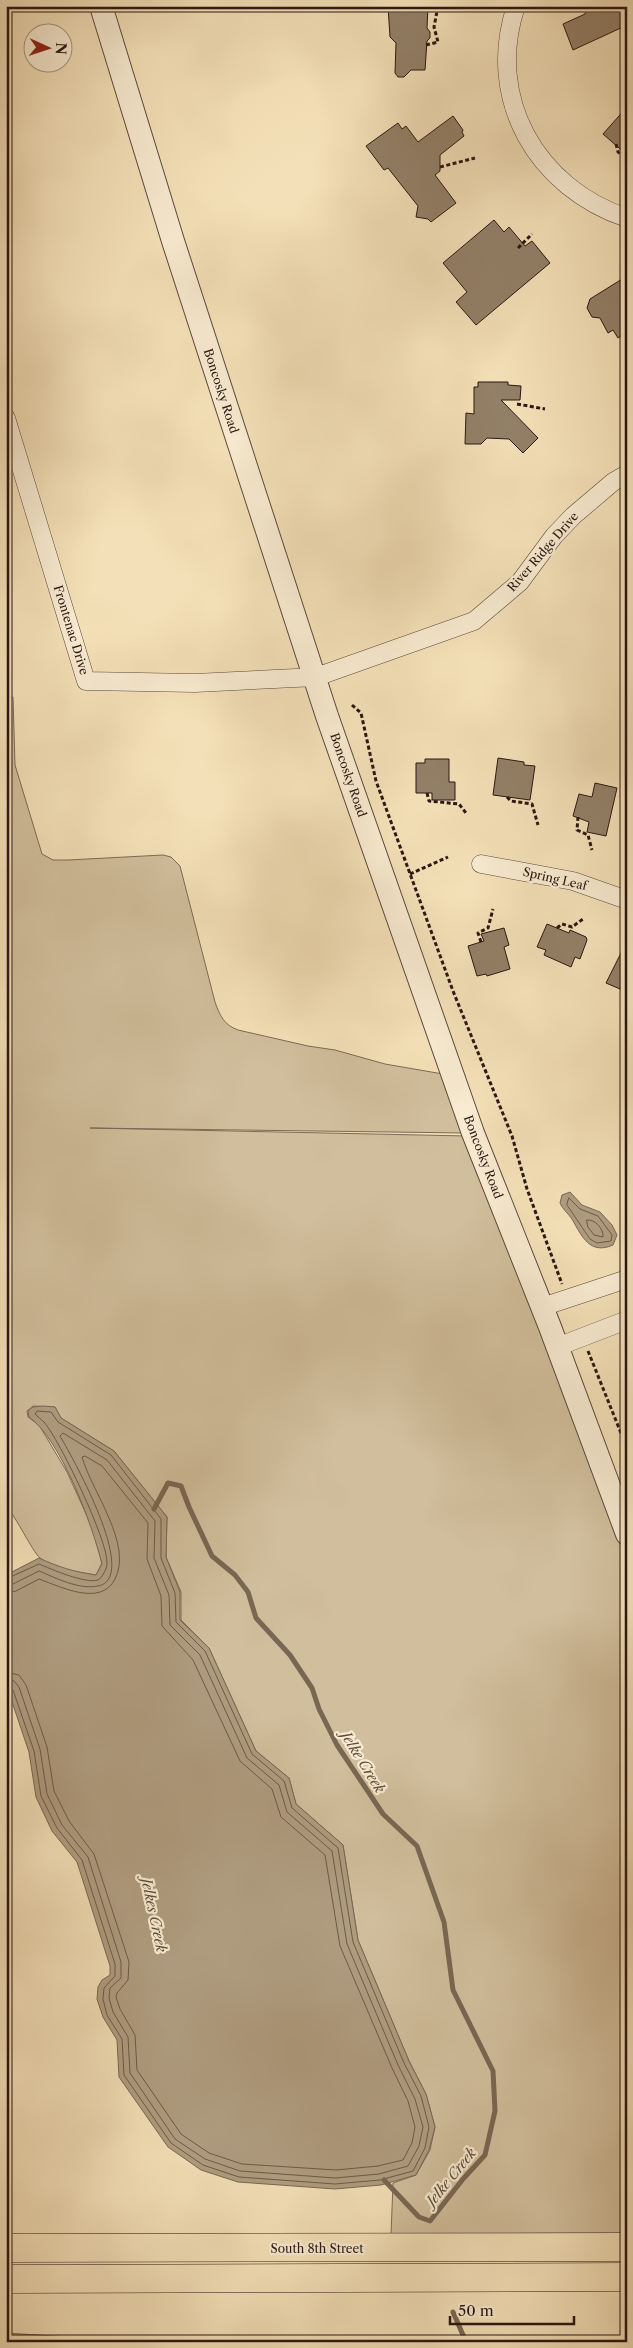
<svg xmlns="http://www.w3.org/2000/svg" width="633" height="2348" viewBox="0 0 633 2348" font-family="'Libre Caslon Text',serif">
	<style>
		.green { fill: #d1be9c; stroke: #7d6a56 }
		.water { fill: #af9c7f; stroke: #796753 }
		.lines { fill: none; stroke-linecap: round; stroke-linejoin: round }
		.shore { stroke: #6c5a48; stroke-width: 1 }
		.stream { stroke: #796753; stroke-width: 5 }
		.building { fill: #938068; stroke: #291711 }
		.minor-casing { stroke: #5c493b; stroke-width: 19 }
		.tertiary-casing { stroke: #5c493b; stroke-width: 24 }
		.primary-casing { stroke: #291711; stroke-width: 29 }
		.path { stroke: #291711; stroke-width: 3; stroke-dasharray: 4 2.5; stroke-linecap: butt }
		.minor { stroke: #f8ebd1; stroke-width: 18 }
		.tertiary { stroke: #f8ebd1; stroke-width: 22 }
		.primary { stroke: #f4e0b8; stroke-width: 28 }
		.labels { text-anchor: middle; stroke-width: 4.5; stroke-linejoin: round; paint-order: stroke }
		.street-label { font-size: 12px; fill: #291711; stroke: #f8ebd1 }
		.water-label { font-size: 14px; font-style: italic; fill: #5f4c3d; stroke: #f8ebd1 }
	</style>
	<rect width="100%" height="100%" fill="#f4e0b8"/>
	<filter id="stains"><feTurbulence type="fractalNoise" baseFrequency=".004" numOctaves="4"/><feColorMatrix values="0 0 0 0 .2 0 0 0 0 .09 0 0 0 0 .02 0 0 0 .5 -.17"/></filter>
	<radialGradient id="worn" r=".72"><stop offset=".6" stop-color="#630" stop-opacity="0"/><stop offset="1" stop-color="#630" stop-opacity=".3"/></radialGradient>
	<path class="green" d="M6 697H13L15 765 42 854 53 860H68L163 855 171 857 180 866 215 1002C220 1016 224 1025 238 1030L308 1046 335 1050 385 1064 443 1074 465 1133 90 1128 467 1136 627 1558V2235H391L393 2183 416 2175 430 2150 435 2127 426 2094 409 2061 358 1940 343 1845 296 1804 289 1778 256 1751 209 1648 181 1620V1592L166 1557 167 1517 114 1451 61 1418 55 1407 33 1406 27 1411 28 1417 39 1425 67 1472 93 1529 102 1563 96 1575C78 1572 55 1569 40 1558 32 1551 17 1518 6 1506Z
		M6 2333 86 2338 87 2342H6Z"/>
	<path class="water" d="M570 1192 582 1205 600 1212 612 1225 617 1235 613 1245C590 1255 582 1237 572 1219 568 1213 563 1210 560 1203L562 1195Z
		M43 1406 55 1407 61 1418 114 1451 167 1517 166 1557 180 1592V1620L209 1648 256 1751 289 1778 296 1804 343 1845 358 1940 409 2061 426 2094 435 2127 429 2150 416 2175 381 2185 335 2189 238 2182 201 2170 168 2147 119 2077 117 2040 103 2017 97 1999 98 1987 102 1980 110 1975V1966L77 1862 52 1831 36 1797 29 1752 6 1684V1575L39 1558C58 1567 75 1572 96 1575L102 1564C92 1524 61 1440 29 1417L28 1411 33 1407Z"/>
	<g class="lines">
		<path class="shore" d="M569 1198 580 1209 598 1216 612 1235 611 1241 597 1243 590 1239 567 1205Z
			M587 1220C595 1219 604 1229 603 1237L594 1235 588 1227Z
			M6 1579 39 1564C51 1569 85 1584 98 1580 102 1578 107 1568 107 1564 109 1542 59 1439 44 1422 41 1419 38 1417 35 1414L37 1411 51 1412 58 1422 111 1455 161 1519V1558L175 1593 176 1622 205 1651 252 1754 284 1781 292 1808 338 1848 353 1942 404 2063 421 2096 429 2127 425 2148 413 2171 380 2180 335 2184 239 2177 203 2165 171 2143 124 2075 122 2039 107 2015 103 1999 104 1988 115 1976V1964L82 1860 57 1828 41 1796 34 1751 13 1690 6 1686
			M6 1586 13 1584 39 1571C56 1578 79 1590 98 1586 141 1578 71 1455 60 1436L63 1433 107 1460 155 1521 154 1558 169 1595 170 1625 200 1655 247 1758 279 1785 287 1812 332 1851 347 1944 398 2065 415 2099 423 2127 419 2146 408 2166 379 2174 335 2178 240 2171 205 2159 175 2139 130 2073 128 2037 113 2012 109 1998 110 1988 121 1978V1962L88 1857 62 1825 47 1794 40 1749 19 1687 14 1681 6 1679
			M6 1593 16 1591 39 1579C61 1587 101 1607 115 1579 133 1544 92 1492 82 1457L85 1456 102 1466 148 1523 147 1559 161 1596 162 1626 193 1660 240 1761 272 1789 281 1817 325 1855 340 1946 392 2068 408 2101 415 2127 412 2143 403 2160 378 2166 336 2170 242 2164 209 2153 181 2134 137 2070 135 2035 120 2009 116 1997 117 1993 128 1980 129 1962 94 1854 69 1821 54 1791 47 1747 26 1685 19 1675 6 1672"/>
		<path class="stream" d="M154 1509 168 1483 181 1486 189 1507 212 1556 235 1575 248 1592 256 1618 290 1655 312 1688 319 1709 337 1745 383 1814 417 1846 444 1922 453 1990 493 2071 495 2111 485 2155 463 2179 430 2221 419 2217 384 2180
			M453 2312 466 2342"/>
	</g>
	<path class="building" d="M388 6H428L427 28 430 32V38L427 41 425 70H411L404 77H398L395 73 396 43 390 37Z
		M588 6H625L627 18 623 27 573 50 563 24 585 14Z
		M627 107V155L603 134Z
		M453 116 463 130 462 132 464 136 440 155V171L435 175 456 203 431 222 428 219 416 217 418 206 388 168 384 170 366 146 398 123 402 129 406 126 418 142Z
		M494 220 504 232 509 227 525 246 532 241 550 263 476 325 456 302 467 292 443 263Z
		M627 276V332L618 338 613 330 608 333 600 318 592 317 587 308 590 299Z
		M478 382H508V385L521 386 520 400H501L538 438 523 453 509 439 487 438 481 444H465L466 413 474 414V387H478Z
		M498 758 524 762V765L535 766 530 800 493 795Z
		M425 759H449V782H455V800H432V793H416V763H425Z
		M595 783 617 788 606 836 587 832 589 822 573 816 579 794 592 797Z
		M547 924 569 933 570 930 586 937 587 940 580 959 575 957 571 967 544 955 546 950 537 947Z
		M504 928 509 945 504 947 510 969 487 976 486 974 477 976 468 946 484 941 481 934Z
		M627 941V992L606 983Z"/>
	<g class="lines">
		<g class="minor-casing">
			<path id="minor" d="M516 6C485 99 537 188 627 218
				M6 418 86 681 195 683 316 677 474 621 520 582 554 536 573 516 613 482 627 474
				M481 864 573 881 627 900
				M542 1307 627 1279
				M557 1347 627 1320"/>
		</g>
		<g class="tertiary-casing">
			<path id="tertiary" d="M101 6 173 241 327 716 473 1133 550 1327 627 1534"/>
		</g>
		<g class="primary-casing">
			<path id="primary" d="M6 2248 627 2247
				M6 2279 627 2277"/>
		</g>
		<path class="path" d="M426 45 438 42 434 27 438 6
			M616 144 618 152 627 160
			M440 167 475 158
			M518 248 532 234
			M517 404 545 409
			M352 705 361 713 376 781 453 991 512 1136 527 1189 562 1284
			M427 793 429 801 459 804 466 813
			M507 797 511 801 532 804 538 825
			M578 817 577 830 588 835 592 850
			M410 874 448 857
			M557 928 562 924 572 927 583 919
			M481 942 478 933 488 928 493 909
			M588 1351 627 1448"/>
		<use href="#minor" class="minor"/>
		<use href="#tertiary" class="tertiary"/>
		<use href="#primary" class="primary"/>
	</g>
	<g class="labels">
		<g class="street-label">
			<text transform="translate(221 391) rotate(72)" y="4">Boncosky Road</text>
			<text transform="translate(543 552) rotate(-49)" y="4">River Ridge Drive</text>
			<text transform="translate(71 630) rotate(73)" y="4">Frontenac Drive</text>
			<text transform="translate(348 775) rotate(71)" y="4">Boncosky Road</text>
			<text transform="translate(555 879) rotate(13)" y="4">Spring Leaf</text>
			<text transform="translate(483 1157) rotate(69)" y="4">Boncosky Road</text>
			<text x="317" y="2253">South 8th Street</text>
		</g>
		<g class="water-label">
			<text transform="translate(363 1762) rotate(58)" y="5">Jelke Creek</text>
			<text transform="translate(154 1915) rotate(78)" y="5">Jelkes Creek</text>
			<text transform="translate(451 2177) rotate(-51)" y="5">Jelke Creek</text>
		</g>
	</g>
	<rect width="633" height="2348" fill="none" stroke="#f4e0b8" stroke-width="25"/>
	<rect x="8" y="8" width="618" height="2333" fill="none" stroke="#291711" stroke-width="2.5"/>
	<rect x="12" y="12" width="608" height="2323" fill="none" stroke="#291711"/>
	<g transform="translate(48 48) rotate(93)"><circle r="24" fill="#f8ebd1" stroke="#a59684"/>
	<path d="M0-4L9 19L0 12L-9 19Z" fill="#8f2418"/>
	<text y="-8" font-size="14" font-weight="bold" text-anchor="middle" fill="#291711">N</text>
	</g>
	<path d="M450 2316v8h124v-8" fill="none" stroke="#291711" stroke-width="2.5"/>
	<text x="458" y="2316" font-size="15" fill="#291711" stroke="#f8ebd1" stroke-width="4" paint-order="stroke">50 m</text>
	<rect width="100%" height="100%" filter="url(#stains)"/>
	<rect width="100%" height="100%" fill="url(#worn)"/>
</svg>
